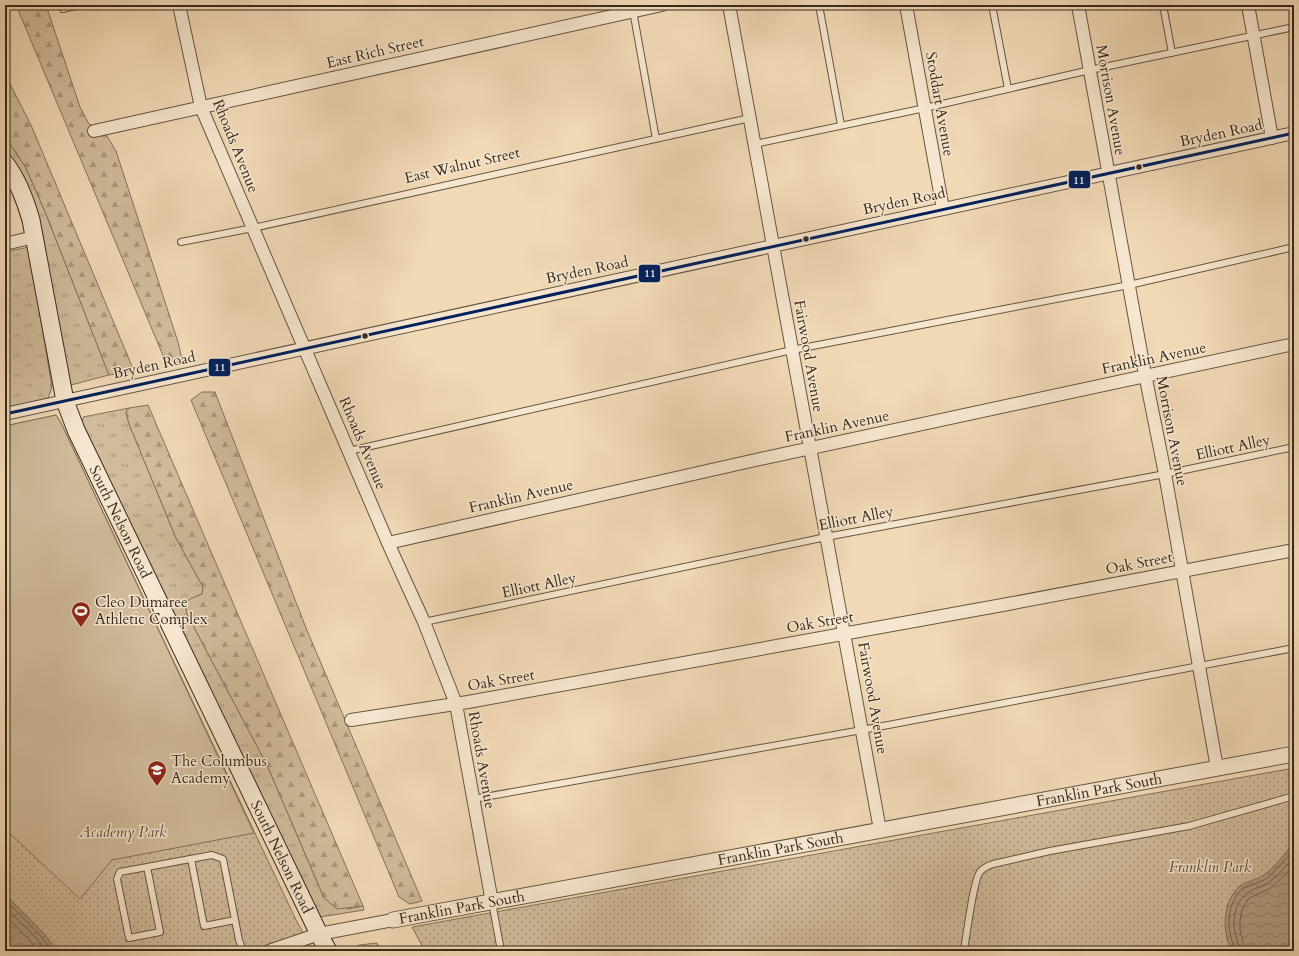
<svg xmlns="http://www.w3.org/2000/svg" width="1299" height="956" viewBox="0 0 1299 956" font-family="Cardo,serif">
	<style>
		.grass { fill: url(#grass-tufts); stroke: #84725c }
		.forest { fill: url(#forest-firs); stroke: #84725c }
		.park { fill: url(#park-dots); stroke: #84725c }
		.pitch { fill: #d1bb9b; stroke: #84725c }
		.water { fill: url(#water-waves); stroke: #80705a }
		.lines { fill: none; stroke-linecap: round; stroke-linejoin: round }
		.shore { stroke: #746450; stroke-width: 1 }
		.service-casing { stroke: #655644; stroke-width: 8 }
		.minor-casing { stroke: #655644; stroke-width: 14 }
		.tertiary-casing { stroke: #655644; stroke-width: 17 }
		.secondary-casing { stroke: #362a1e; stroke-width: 19 }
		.service { stroke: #f6e6cf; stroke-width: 6 }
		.minor { stroke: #f6e6cf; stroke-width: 12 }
		.tertiary { stroke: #f6e6cf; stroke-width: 15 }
		.secondary { stroke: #f6e6cf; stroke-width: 17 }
		.bus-1-casing { stroke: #f6e6cf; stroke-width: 6 }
		.bus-1 { stroke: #00205b; stroke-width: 3 }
		.bus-dot { fill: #362a1e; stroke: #f6e6cf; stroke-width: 1.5 }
		.labels { text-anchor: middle; stroke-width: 3; stroke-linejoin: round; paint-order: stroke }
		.street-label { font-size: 15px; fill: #362a1e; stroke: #f6e6cf }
		.poi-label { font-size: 15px; fill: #362a1e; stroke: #f6e6cf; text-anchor: start }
		.park-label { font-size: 15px; font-style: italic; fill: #5d4e3d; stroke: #f6e6cf }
		.line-badge { stroke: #f6e6cf; stroke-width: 1.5 }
		.badge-label { font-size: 11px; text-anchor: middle; font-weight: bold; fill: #fff }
	</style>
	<defs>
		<pattern id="grass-tufts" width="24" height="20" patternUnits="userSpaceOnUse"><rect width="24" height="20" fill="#d1bb9b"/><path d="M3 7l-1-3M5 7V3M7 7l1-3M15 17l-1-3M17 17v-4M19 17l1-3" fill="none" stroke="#aa987e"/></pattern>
		<pattern id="forest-firs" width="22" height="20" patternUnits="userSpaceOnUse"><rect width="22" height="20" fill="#d1bb9b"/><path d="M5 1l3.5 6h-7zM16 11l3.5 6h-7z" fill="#aa987e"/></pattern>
		<pattern id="park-dots" width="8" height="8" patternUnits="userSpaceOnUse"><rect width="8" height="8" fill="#d1bb9b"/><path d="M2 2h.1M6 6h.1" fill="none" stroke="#aa987e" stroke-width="1.8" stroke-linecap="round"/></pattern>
		<pattern id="water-waves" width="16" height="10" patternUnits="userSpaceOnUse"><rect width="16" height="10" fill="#b19e82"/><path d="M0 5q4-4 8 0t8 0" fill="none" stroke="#91816a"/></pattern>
	</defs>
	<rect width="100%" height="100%" fill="#f1d9b5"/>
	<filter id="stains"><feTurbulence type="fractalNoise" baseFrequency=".005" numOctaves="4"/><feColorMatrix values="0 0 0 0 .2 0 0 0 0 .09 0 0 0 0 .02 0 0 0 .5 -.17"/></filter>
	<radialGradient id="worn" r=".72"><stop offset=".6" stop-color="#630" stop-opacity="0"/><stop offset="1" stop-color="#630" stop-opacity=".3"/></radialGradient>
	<path class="grass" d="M5 137 25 166 46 214 109 375 71 385 23 177 5 147Z
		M29 247 52 387 48 398 5 408V252Z
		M129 408 126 412 129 424 176 538 203 587 202 594 190 599 185 604 187 614 267 765 324 898 348 909 363 906 364 910 320 917 80 421 83 420V417Z"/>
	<path class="forest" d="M16 5H46L80 107 89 124 104 131 116 151 178 342 182 359 176 364 167 365Z
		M5 74 31 125 134 371 109 375 46 214 25 166 5 137Z
		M202 392H215L306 628 422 901 410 904 399 897 191 400Z
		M148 405 363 906 337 909 324 898 267 765 187 614 185 604 190 599 202 594 203 587 176 538 129 424 126 412 129 408Z
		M377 943 381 951H353L359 945Z"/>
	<path class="park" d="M56 415 61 423 297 922 314 951H19L5 936V426Z
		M1294 768V951H425L412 927Z"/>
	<path class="pitch" d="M56 415 61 423 254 833 112 860 80 899 5 829V426Z"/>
	<path class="water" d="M1294 842V951H1231C1229 945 1227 939 1226 933 1223 918 1227 897 1239 887 1245 881 1255 881 1262 876 1273 870 1286 852 1294 842Z
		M5 894 43 933 58 951H5Z"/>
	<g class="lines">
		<path class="shore" d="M5 900 40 935 52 951
			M5 907 37 939 46 951
			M5 915 32 943 39 951
			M1234 951C1233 941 1228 931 1229 921 1229 910 1234 894 1244 888 1251 885 1258 883 1264 880 1274 874 1286 858 1294 849
			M1239 951C1239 941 1233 931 1234 921 1235 906 1241 895 1254 889 1259 887 1264 886 1268 883 1278 876 1286 866 1294 857
			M1245 951 1240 930V921L1242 910 1246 903 1249 898 1271 888 1294 866"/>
		<g class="service-casing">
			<path id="service" d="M632 5 656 139
				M819 5 841 125
				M992 5 1008 89
				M1163 5 1172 53
				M63 9 79 5
				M755 144 925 108 1090 70 1294 27
				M181 242 253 228 750 118
				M349 451 792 350 1129 285 1294 247
				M424 622 826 537 1165 474 1294 447
				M473 799 862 730 1294 648
				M191 859 204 926 235 920
				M147 867 160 932 129 938 117 879 120 872 212 855 223 859 239 940 243 951
				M492 902 501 951
				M964 949C967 935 973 881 980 872 983 868 987 866 993 864L1050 851 1189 826 1294 796"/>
		</g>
		<g class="minor-casing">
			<path id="minor" d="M179 5 201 107 388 543 424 622 456 704 492 902
				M729 5 880 830
				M906 5 943 209
				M1078 5 1144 369 1165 474 1217 768
				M1248 5 1272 138
				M94 131 662 5
				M5 244 34 237
				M5 414 773 246 1294 133
				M388 543 760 459 1294 344
				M351 720 468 702 1008 604 1294 550
				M269 951 319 934 393 920"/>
		</g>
		<g class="tertiary-casing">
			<g id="tertiary">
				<path id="s1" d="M393 920 1294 754"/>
			</g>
		</g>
		<g class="secondary-casing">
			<g id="secondary">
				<path id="s2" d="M5 163C18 180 25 199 31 220L65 401 76 430 319 934 328 951"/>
			</g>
		</g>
		<use href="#service" class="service"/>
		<use href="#minor" class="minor"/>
		<use href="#tertiary" class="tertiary"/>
		<use href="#secondary" class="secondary"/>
		<g class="bus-1-casing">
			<path id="bus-1" d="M5 414 1294 133"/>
		</g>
		<use href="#bus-1" class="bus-1"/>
	</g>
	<defs>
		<g id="stadium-pin" transform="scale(1)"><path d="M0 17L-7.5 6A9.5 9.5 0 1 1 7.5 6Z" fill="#8f2418" stroke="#f6e6cf"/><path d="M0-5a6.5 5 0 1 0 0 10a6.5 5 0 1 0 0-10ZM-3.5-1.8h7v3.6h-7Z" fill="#fff"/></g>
		<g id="school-pin" transform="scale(1)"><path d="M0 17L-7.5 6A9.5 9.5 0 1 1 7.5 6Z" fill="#8f2418" stroke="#f6e6cf"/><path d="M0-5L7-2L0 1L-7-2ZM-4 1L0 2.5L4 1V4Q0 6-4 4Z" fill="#fff"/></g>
	</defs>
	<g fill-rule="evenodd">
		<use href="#stadium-pin" x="81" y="611"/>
		<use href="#school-pin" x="157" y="770"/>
	</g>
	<g class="bus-dot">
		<circle cx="1139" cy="167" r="3.5"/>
		<circle cx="806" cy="239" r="3.5"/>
		<circle cx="365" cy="336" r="3.5"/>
	</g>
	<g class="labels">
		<g class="street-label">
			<text transform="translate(375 52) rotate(-13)" y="5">East Rich Street</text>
			<text transform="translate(1111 100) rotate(80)" y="5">Morrison Avenue</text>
			<text transform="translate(940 104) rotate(80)" y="5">Stoddart Avenue</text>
			<text transform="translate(1221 133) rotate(-12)" y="5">Bryden Road</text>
			<text transform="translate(236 146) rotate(68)" y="5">Rhoads Avenue</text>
			<text transform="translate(462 165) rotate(-13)" y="5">East Walnut Street</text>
			<text transform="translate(904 201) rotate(-12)" y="5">Bryden Road</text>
			<text transform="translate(587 270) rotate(-12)" y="5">Bryden Road</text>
			<text transform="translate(809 356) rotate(80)" y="5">Fairwood Avenue</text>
			<text transform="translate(1154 358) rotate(-12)" y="5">Franklin Avenue</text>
			<text transform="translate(154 365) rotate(-12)" y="5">Bryden Road</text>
			<text transform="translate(837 426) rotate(-12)" y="5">Franklin Avenue</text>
			<text transform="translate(1172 431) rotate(79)" y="5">Morrison Avenue</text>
			<text transform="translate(363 443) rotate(67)" y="5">Rhoads Avenue</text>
			<text transform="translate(1233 447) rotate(-12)" y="5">Elliott Alley</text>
			<text transform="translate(521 496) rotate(-13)" y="5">Franklin Avenue</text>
			<text transform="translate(856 518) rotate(-11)" y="5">Elliott Alley</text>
			<text dy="5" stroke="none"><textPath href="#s2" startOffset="380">South Nelson Road</textPath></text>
			<text transform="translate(1139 563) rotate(-11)" y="5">Oak Street</text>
			<text transform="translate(539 585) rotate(-12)" y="5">Elliott Alley</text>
			<text transform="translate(820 622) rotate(-10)" y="5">Oak Street</text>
			<text transform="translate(501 680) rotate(-10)" y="5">Oak Street</text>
			<text transform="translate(873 698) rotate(80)" y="5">Fairwood Avenue</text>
			<text transform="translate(482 760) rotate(80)" y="5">Rhoads Avenue</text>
			<text dy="5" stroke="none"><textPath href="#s1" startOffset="718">Franklin Park South</textPath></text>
			<text dy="5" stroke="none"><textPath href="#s1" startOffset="394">Franklin Park South</textPath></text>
			<text dy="5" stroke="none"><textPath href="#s2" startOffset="752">South Nelson Road</textPath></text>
			<text dy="5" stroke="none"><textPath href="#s1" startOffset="70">Franklin Park South</textPath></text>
		</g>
		<g class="poi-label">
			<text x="95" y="607">Cleo Dumaree<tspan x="95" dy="17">Athletic Complex</tspan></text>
			<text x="171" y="766">The Columbus<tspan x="171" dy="17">Academy</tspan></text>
		</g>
		<g class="park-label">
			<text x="123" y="837">Academy Park</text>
			<text x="1210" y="872">Franklin Park</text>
		</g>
	</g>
	<g class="line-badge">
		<rect x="1068" y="170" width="23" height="19" rx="4" fill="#00205b"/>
		<rect x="638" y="264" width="23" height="19" rx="4" fill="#00205b"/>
		<rect x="208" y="358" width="23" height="19" rx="4" fill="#00205b"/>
	</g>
	<g class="badge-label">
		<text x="1079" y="184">11</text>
		<text x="650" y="277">11</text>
		<text x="220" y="371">11</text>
	</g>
	<rect width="1299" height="956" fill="none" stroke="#f1d9b5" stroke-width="20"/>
	<rect x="6" y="6" width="1287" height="944" fill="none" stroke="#362a1e" stroke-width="2"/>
	<rect x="10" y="10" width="1279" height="936" fill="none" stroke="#362a1e"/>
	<rect width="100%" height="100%" filter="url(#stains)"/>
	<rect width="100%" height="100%" fill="url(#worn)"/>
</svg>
